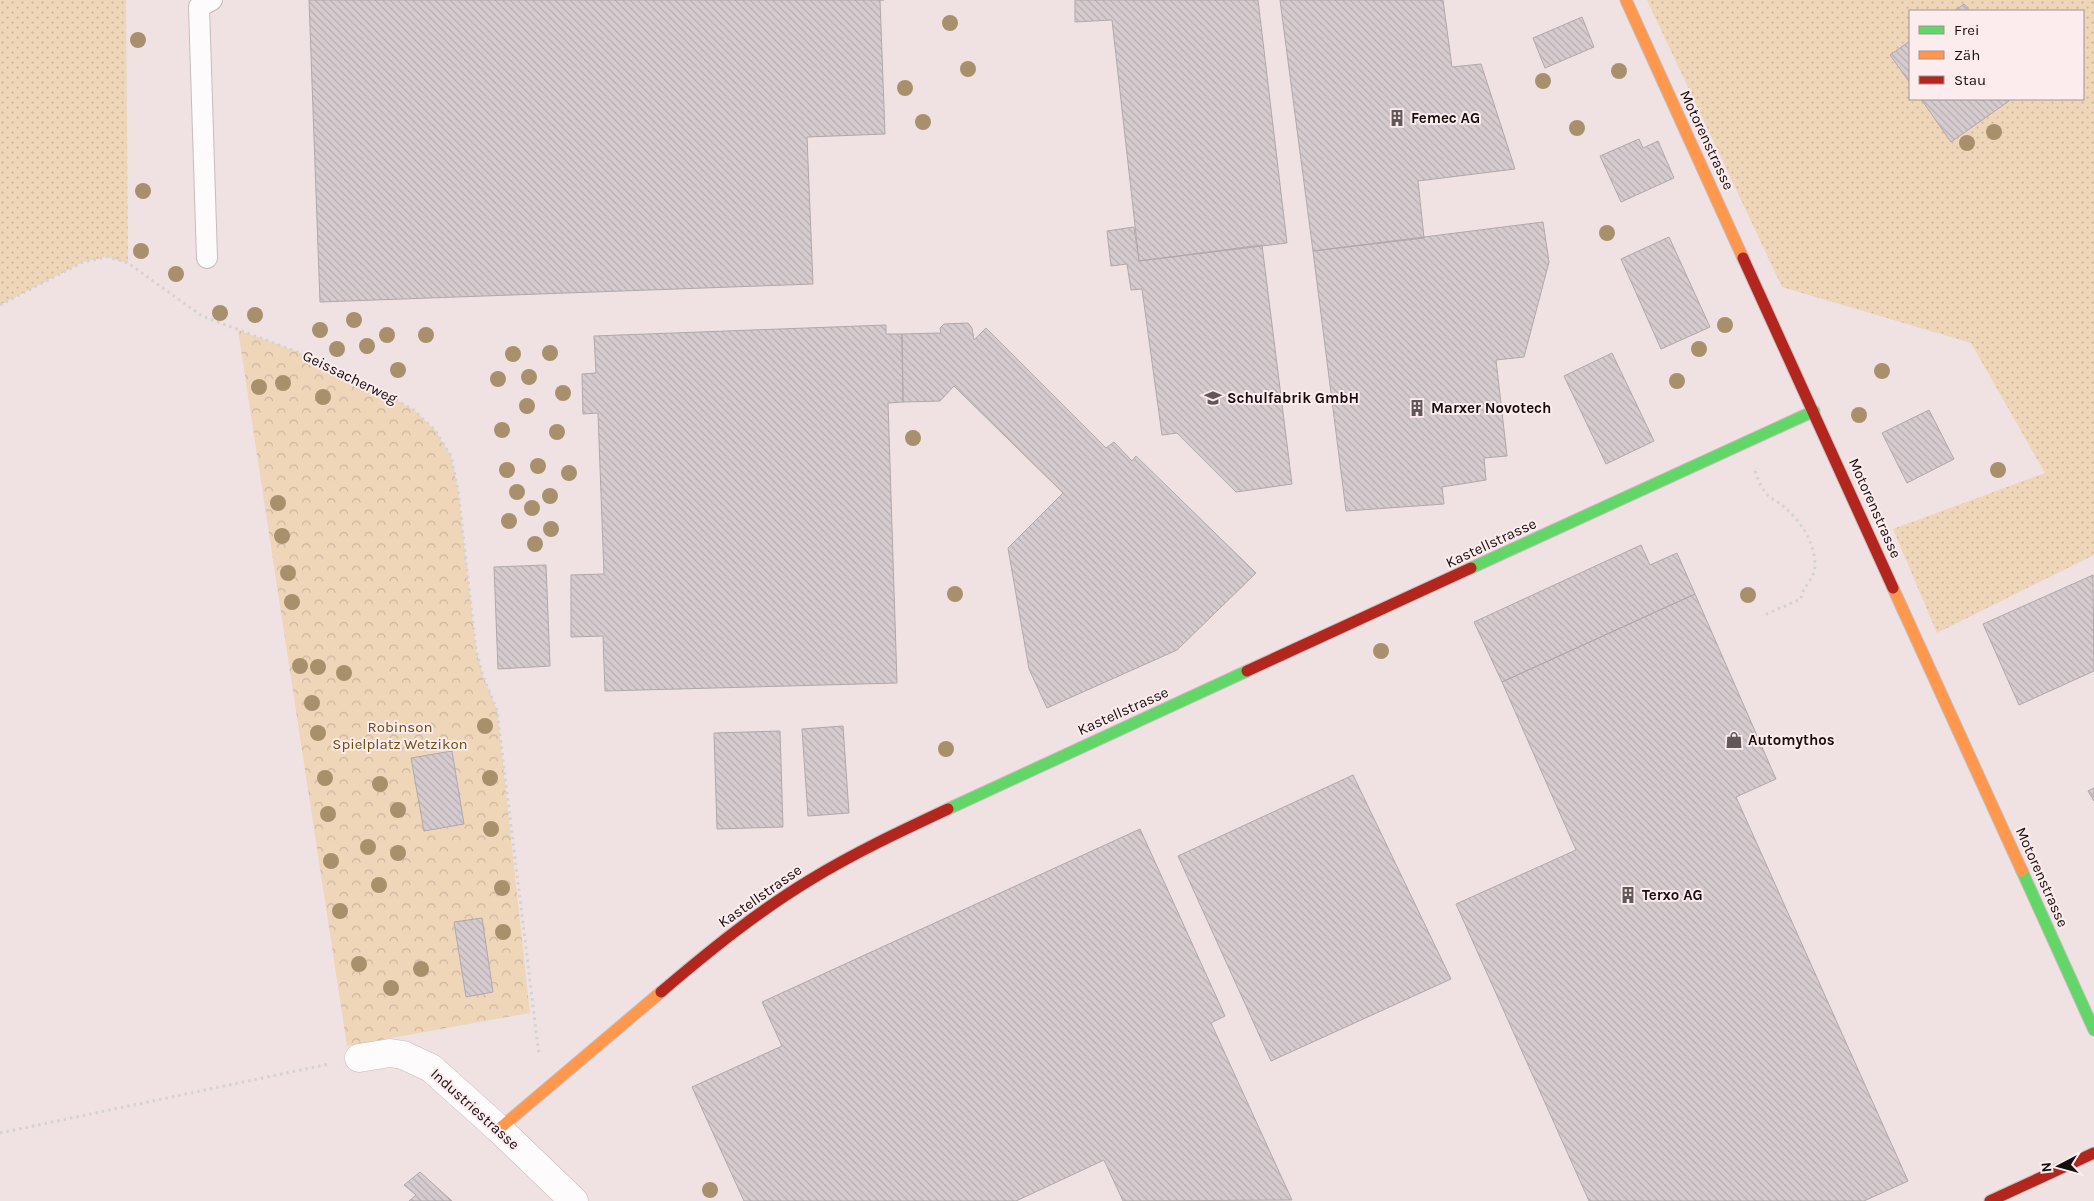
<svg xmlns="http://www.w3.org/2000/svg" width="2094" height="1201" viewBox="0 0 2094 1201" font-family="Karla,sans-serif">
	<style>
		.grass { fill: url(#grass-dots); fill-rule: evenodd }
		.forest { fill: url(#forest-crowns) }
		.building { fill: url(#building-back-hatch); stroke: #b1a8aa }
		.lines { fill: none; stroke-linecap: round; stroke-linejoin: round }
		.lane-casing { stroke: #c7bcbc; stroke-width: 22 }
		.street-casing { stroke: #c7bcbc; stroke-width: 29 }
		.fast-casing { stroke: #c7bcbc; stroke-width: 13 }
		.slow-casing { stroke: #c7bcbc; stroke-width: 13 }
		.jam-casing { stroke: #c7bcbc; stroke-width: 13 }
		.path { stroke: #d6d1d2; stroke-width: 3; stroke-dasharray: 2.5 4; stroke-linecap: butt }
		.lane { stroke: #fdfbfb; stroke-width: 20 }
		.street { stroke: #fdfbfb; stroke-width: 28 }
		.fast { stroke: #63d668; stroke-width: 11 }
		.slow { stroke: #ff974d; stroke-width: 11 }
		.jam { stroke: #b3261e; stroke-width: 11 }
		.tree { fill: #a9906d }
		.labels { text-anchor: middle; stroke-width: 4; stroke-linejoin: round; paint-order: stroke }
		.poi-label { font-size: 15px; font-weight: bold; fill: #150d0e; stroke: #fcecee; text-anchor: start }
		.street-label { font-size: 15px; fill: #150d0e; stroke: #fcecee }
		.park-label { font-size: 15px; fill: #6f4d0d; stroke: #fcecee }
	</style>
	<defs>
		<pattern id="grass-dots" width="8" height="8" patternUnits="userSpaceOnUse" patternTransform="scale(1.25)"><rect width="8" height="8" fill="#efd6b9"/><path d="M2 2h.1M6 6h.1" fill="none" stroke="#ccb69e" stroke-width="1.8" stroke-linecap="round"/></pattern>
		<pattern id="forest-crowns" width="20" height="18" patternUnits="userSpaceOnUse" patternTransform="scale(1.25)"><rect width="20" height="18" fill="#efd6b9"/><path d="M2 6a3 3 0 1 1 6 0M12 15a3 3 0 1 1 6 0" fill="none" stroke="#ccb69e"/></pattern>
		<pattern id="building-back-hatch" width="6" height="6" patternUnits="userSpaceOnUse" patternTransform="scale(1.25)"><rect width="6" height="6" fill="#d6cccf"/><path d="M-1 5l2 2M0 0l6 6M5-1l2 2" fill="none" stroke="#b7aeb1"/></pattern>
	</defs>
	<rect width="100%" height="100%" fill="#f0e2e3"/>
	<path class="grass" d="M0 0H126L128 263 107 257 83 262 0 305Z
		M1647 0H2094V555L1937 633 1893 529 2045 473 1971 343 1782 287ZM1910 11H2083V99H1910Z"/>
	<path class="forest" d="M238 330 298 352 361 380 414 410 435 430 451 456 458 490 476 650 483 676 497 710 530 1013 347 1046Z"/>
	<path class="building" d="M309 0H884H880L885 134 807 137 813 284 320 302Z
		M1075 0H1258L1287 243 1139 261 1112 20 1075 22Z
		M1280 0H1443L1452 67 1481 64 1515 169 1418 181 1424 238 1313 251Z
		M1964 4 1970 11H1954Z
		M1582 17 1594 47 1545 68 1533 38Z
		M1910 41V83L1890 55Z
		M1921 99H2007L2009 101 1951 142Z
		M1639 139 1643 148 1658 141 1674 178 1621 202 1600 156Z
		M1543 222 1549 262 1524 357 1496 360 1507 456 1484 458 1486 480 1442 487 1444 504 1346 511 1313 251Z
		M1134 227 1139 261 1262 245 1292 484 1236 492 1177 433 1162 435 1142 289 1131 290 1127 264 1111 266 1107 231Z
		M1669 237 1710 327 1661 349 1621 259Z
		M968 323 972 328 974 340 986 328 1106 448 1114 442 1132 461 1136 456 1256 573 1177 650 1047 708 1029 669 1008 548 1063 493 954 386 940 401 903 402 902 334 941 333 940 328 944 324Z
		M886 325V334H902L903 402 888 403 897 683 605 691 603 636 571 637V575L604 574 598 413 583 414 582 374 596 373 594 336Z
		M1612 353 1654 441 1606 464 1564 376Z
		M1929 410 1954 459 1907 483 1882 433Z
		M1641 545 1650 565 1677 553 1695 594 1502 682 1474 622Z
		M546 565 550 666 498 669 494 567Z
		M2093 575 2094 671 2019 705 1983 624Z
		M1695 594 1776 779 1736 797 1908 1181 1864 1201H1589L1456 904 1576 850 1502 682Z
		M843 726 849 813 808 816 802 729Z
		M780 731 783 827 717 829 714 733Z
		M452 751 464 824 424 831 411 758Z
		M1353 775 1451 979 1271 1061 1178 856Z
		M2094 788V801L2088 791Z
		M1140 829 1225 1016 1211 1023 1292 1200 1123 1201 1104 1160 1016 1201H744L692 1087 782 1046 762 1002Z
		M482 918 493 992 466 997 454 922Z
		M420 1172 452 1201H409L416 1195 404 1185Z"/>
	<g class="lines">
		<g class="lane-casing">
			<path id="lane" d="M207 258 199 7 212 0"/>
		</g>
		<g class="street-casing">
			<path id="street" d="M359 1058 390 1053 403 1055 431 1068 499 1129 574 1201"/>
		</g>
		<g class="fast-casing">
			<path id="fast" d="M1471 568 1814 411
				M948 809 1247 671
				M2022 871 2094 1030"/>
		</g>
		<g class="slow-casing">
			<path id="slow" d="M1626 0 1743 258
				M1893 588 2022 871
				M499 1129 661 992"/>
		</g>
		<g class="jam-casing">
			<path id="jam" d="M1743 258 1893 588
				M1247 671 1471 568
				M661 992C708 952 757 912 810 880 854 853 901 831 948 809
				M1990 1201 2094 1153"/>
		</g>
		<path class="path" d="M0 305 83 262 108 257 128 263 202 316 298 352 361 380 414 410 435 430 451 456 458 490 476 650 483 676 497 710 539 1055
			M1755 471C1758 478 1760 486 1765 492 1769 498 1777 501 1783 506 1800 520 1815 542 1815 565 1815 580 1802 586 1801 599L1762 616
			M0 1133 329 1064"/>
		<use href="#lane" class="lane"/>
		<use href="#street" class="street"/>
		<use href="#fast" class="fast"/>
		<use href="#slow" class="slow"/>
		<use href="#jam" class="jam"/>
	</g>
	<g class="tree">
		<circle cx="950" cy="23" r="8"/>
		<circle cx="138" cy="40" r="8"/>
		<circle cx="968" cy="69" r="8"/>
		<circle cx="1619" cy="71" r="8"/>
		<circle cx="1543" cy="81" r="8"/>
		<circle cx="905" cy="88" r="8"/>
		<circle cx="923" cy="122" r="8"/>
		<circle cx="1577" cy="128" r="8"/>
		<circle cx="1994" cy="132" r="8"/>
		<circle cx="1967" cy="143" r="8"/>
		<circle cx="143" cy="191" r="8"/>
		<circle cx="1607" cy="233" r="8"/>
		<circle cx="141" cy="251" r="8"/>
		<circle cx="176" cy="274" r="8"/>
		<circle cx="220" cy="313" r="8"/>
		<circle cx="255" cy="315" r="8"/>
		<circle cx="354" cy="320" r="8"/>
		<circle cx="1725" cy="325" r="8"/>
		<circle cx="320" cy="330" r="8"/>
		<circle cx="387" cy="335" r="8"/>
		<circle cx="426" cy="335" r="8"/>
		<circle cx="367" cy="346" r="8"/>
		<circle cx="337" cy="349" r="8"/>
		<circle cx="1699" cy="349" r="8"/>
		<circle cx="550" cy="353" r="8"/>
		<circle cx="513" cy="354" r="8"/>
		<circle cx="398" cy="370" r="8"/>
		<circle cx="1882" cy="371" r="8"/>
		<circle cx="529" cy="377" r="8"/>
		<circle cx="498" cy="379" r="8"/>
		<circle cx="1677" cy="381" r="8"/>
		<circle cx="283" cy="383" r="8"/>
		<circle cx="259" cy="387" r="8"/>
		<circle cx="563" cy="393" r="8"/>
		<circle cx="323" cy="397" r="8"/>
		<circle cx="527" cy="406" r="8"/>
		<circle cx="1859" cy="415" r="8"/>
		<circle cx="502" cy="430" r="8"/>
		<circle cx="557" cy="432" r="8"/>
		<circle cx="913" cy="438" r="8"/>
		<circle cx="538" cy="466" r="8"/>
		<circle cx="507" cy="470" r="8"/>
		<circle cx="1998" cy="470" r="8"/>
		<circle cx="569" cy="473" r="8"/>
		<circle cx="517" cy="492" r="8"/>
		<circle cx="550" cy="496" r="8"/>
		<circle cx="278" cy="503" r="8"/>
		<circle cx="532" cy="508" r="8"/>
		<circle cx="509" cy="521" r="8"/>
		<circle cx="551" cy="529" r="8"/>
		<circle cx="282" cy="536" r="8"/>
		<circle cx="535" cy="544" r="8"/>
		<circle cx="288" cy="573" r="8"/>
		<circle cx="955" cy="594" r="8"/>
		<circle cx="1748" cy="595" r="8"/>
		<circle cx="292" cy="602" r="8"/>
		<circle cx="1381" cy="651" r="8"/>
		<circle cx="300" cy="666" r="8"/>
		<circle cx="318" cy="667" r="8"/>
		<circle cx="344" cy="673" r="8"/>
		<circle cx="312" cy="703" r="8"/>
		<circle cx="485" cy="726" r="8"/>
		<circle cx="318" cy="733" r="8"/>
		<circle cx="946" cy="749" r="8"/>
		<circle cx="325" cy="778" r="8"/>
		<circle cx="490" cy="778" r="8"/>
		<circle cx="380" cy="784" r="8"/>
		<circle cx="398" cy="810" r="8"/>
		<circle cx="328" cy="814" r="8"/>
		<circle cx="491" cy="829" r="8"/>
		<circle cx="368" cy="847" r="8"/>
		<circle cx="398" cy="853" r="8"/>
		<circle cx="331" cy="861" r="8"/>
		<circle cx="379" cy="885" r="8"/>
		<circle cx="502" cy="888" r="8"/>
		<circle cx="340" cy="911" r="8"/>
		<circle cx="503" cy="932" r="8"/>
		<circle cx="359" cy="964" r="8"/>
		<circle cx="421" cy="969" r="8"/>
		<circle cx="391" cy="988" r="8"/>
		<circle cx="710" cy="1190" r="8"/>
	</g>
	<defs>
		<g id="building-bare" transform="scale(1.35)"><path d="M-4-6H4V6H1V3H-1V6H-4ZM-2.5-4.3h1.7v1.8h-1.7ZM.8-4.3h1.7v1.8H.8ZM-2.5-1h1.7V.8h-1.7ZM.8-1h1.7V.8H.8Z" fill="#625859" stroke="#fcecee" stroke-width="2.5" paint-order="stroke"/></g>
		<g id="school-bare" transform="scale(1.35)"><path d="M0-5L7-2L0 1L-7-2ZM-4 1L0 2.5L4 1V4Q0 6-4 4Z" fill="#625859" stroke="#fcecee" stroke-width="2.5" paint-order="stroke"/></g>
		<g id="shop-bare" transform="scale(1.35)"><path d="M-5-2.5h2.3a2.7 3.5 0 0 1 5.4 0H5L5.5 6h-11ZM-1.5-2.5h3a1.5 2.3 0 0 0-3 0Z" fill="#625859" stroke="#fcecee" stroke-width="2.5" paint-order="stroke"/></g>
	</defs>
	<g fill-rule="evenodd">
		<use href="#building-bare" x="1397" y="118"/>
		<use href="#school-bare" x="1213" y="398"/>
		<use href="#building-bare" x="1417" y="408"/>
		<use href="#shop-bare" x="1734" y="740"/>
		<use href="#building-bare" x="1628" y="895"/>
	</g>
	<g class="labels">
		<g class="poi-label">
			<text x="1411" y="123">Femec AG</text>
			<text x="1227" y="403">Schulfabrik GmbH</text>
			<text x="1431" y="413">Marxer Novotech</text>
			<text x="1748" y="745">Automythos</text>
			<text x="1642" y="900">Terxo AG</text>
		</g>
		<g class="street-label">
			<text transform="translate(1707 140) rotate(65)" y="5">Motorenstrasse</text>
			<text transform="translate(350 377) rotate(26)" y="5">Geissacherweg</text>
			<text transform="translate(1875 508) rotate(66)" y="5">Motorenstrasse</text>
			<text transform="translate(1491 543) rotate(-25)" y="5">Kastellstrasse</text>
			<text transform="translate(1123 711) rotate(-24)" y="5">Kastellstrasse</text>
			<text transform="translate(2042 877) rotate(66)" y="5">Motorenstrasse</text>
			<text transform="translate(760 896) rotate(-35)" y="5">Kastellstrasse</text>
			<text transform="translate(475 1109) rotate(42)" y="5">Industriestrasse</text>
		</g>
		<g class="park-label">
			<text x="400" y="732">Robinson<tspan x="400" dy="17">Spielplatz Wetzikon</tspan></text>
		</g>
	</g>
	<rect x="1909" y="10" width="175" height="90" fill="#fcecee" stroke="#a09394"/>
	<rect x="1919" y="26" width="25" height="8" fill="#63d668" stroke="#a09394"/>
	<text x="1954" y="35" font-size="15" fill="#150d0e">Frei</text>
	<rect x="1919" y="51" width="25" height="8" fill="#ff974d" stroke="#a09394"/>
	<text x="1954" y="60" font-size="15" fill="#150d0e">Zäh</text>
	<rect x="1919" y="76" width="25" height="8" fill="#b3261e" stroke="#a09394"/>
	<text x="1954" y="85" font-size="15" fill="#150d0e">Stau</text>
	<g transform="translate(2059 1166) rotate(264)" stroke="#fcecee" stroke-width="4" paint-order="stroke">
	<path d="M0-4L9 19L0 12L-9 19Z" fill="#150d0e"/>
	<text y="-8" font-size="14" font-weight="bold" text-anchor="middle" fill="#150d0e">N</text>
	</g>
</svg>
